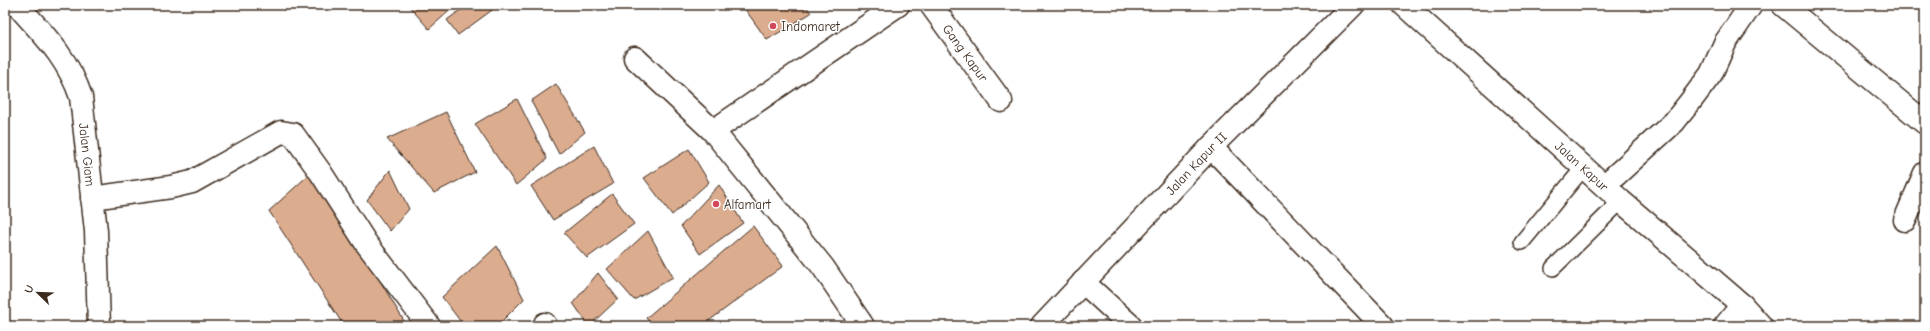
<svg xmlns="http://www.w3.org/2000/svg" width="1930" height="331" viewBox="0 0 1930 331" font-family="'Comic Neue',sans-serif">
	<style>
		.building { fill: #dcac8e; stroke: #3b2a1e }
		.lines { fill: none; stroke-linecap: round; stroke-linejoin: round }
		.lane-casing { stroke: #3b2a1e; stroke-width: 18 }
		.street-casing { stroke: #3b2a1e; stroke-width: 25 }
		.lane { stroke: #fff; stroke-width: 15 }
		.street { stroke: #fff; stroke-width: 22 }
		.poi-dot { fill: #d1495b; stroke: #fff; stroke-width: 1.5 }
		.labels { text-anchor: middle; stroke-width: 3; stroke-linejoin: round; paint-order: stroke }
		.poi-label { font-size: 13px; fill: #3b2a1e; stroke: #fff; text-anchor: start }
		.street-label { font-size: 13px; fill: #3b2a1e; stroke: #fff }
	</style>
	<rect width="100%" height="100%" fill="#fff"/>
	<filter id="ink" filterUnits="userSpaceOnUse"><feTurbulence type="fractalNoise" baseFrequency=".025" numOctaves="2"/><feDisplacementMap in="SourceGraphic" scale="8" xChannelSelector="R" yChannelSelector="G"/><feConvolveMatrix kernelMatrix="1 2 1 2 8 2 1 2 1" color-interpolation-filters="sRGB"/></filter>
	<g filter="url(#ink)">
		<path class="building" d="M408 5H456L429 29Z
			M467 5H499L458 35 447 20Z
			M742 5H805L811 13 767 40Z
			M556 84 585 132 559 154 531 101Z
			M517 99 547 159 516 185 475 124Z
			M446 112 475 172 434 193 387 139Z
			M594 146 613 184 553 220 531 186Z
			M689 149 709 182 672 215 644 178Z
			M314 170 407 326H344L269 211Z
			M390 170 409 209 390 231 367 200Z
			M719 185 743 223 700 254 681 226Z
			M612 194 634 224 587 258 564 233Z
			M753 226 783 266 702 326H653L646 318Z
			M648 231 673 277 634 300 607 269Z
			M497 246 524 299 497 326H464L442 297Z
			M598 273 618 299 589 326 573 303Z"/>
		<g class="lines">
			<g class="lane-casing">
				<path id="lane" d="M1522 242 1584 167
					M1553 268 1621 201"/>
			</g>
			<g class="street-casing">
				<g id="street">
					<path id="s1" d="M17 5C44 35 68 58 81 97L96 231 99 326"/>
					<path id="s2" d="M931 5 1001 101"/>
					<path id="s3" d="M1404 5 1621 201 1742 305 1761 326"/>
					<path d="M1783 5 1925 123"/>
					<path d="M635 58 713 131 823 267 863 326"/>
					<path d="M713 131 898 5"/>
					<path d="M1211 147 1383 326"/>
					<path d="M1605 185 1674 122 1690 102 1711 74 1725 43 1751 5"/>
					<path d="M92 198 171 187 192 182 281 132 293 134 321 173 366 243 429 326"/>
					<path d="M1905 220 1925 173"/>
					<path d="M1083 282 1131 326"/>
					<path d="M545 324 546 326"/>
					<path id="s4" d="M1042 326 1211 147 1353 5"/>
					<path d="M1725 326 1742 305"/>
				</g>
			</g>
			<use href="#lane" class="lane"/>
			<use href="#street" class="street"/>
		</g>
	</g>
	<g class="poi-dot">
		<circle cx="773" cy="26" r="4"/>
		<circle cx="716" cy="204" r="4"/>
	</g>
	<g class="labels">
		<g class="poi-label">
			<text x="781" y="31">Indomaret</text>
			<text x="724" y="209">Alfamart</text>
		</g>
		<g class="street-label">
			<text dy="5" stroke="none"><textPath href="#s2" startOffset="59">Gang Kapur</textPath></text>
			<text dy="5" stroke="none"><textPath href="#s1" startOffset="171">Jalan Giam</textPath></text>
			<text dy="5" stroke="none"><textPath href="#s4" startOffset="224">Jalan Kapur II</textPath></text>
			<text dy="5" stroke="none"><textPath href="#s3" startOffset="240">Jalan Kapur</textPath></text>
		</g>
	</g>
	<rect width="1930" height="331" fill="none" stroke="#fff" stroke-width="20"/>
	<rect x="10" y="10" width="1910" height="311" fill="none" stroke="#3b2a1e" stroke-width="1.5" filter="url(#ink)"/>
	<g transform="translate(38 293) rotate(293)" stroke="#ffffff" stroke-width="3" paint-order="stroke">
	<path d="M0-3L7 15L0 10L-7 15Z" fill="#3b2a1e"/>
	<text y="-6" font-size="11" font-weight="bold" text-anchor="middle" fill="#3b2a1e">U</text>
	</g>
</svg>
